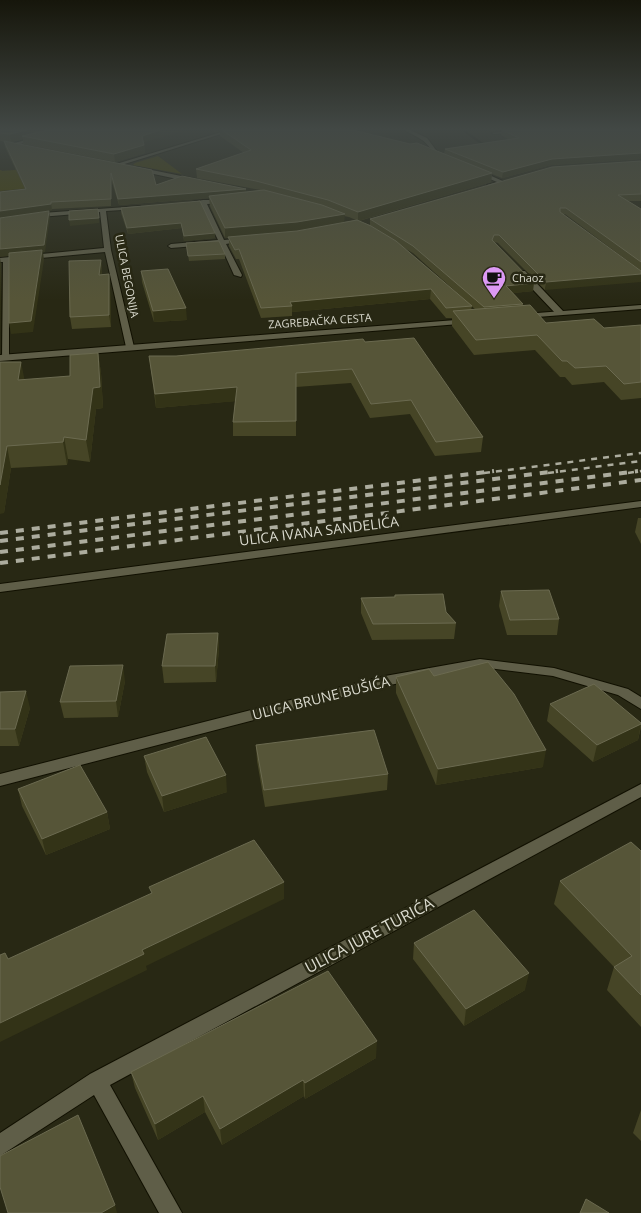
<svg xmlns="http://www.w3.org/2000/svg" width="641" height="1213" viewBox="0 0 641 1213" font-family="'Open Sans',sans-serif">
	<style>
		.green { fill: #464301 }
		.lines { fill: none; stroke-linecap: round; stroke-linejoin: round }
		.stream { fill: #0e0d02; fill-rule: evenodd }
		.minor-casing { stroke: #111001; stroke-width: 2 }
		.secondary-casing { stroke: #111001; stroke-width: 2 }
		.minor { fill: #5f5e48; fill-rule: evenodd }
		.secondary { fill: #5f5e48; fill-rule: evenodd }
		.rail-far1 { stroke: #acac9e; stroke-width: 2.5; stroke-dasharray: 6 6; stroke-linecap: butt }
		.rail { stroke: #acac9e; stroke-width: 4; stroke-dasharray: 8 8; stroke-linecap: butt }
		.wall { fill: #464526; fill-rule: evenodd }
		.shaded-wall { fill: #333317 }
		.building { fill: #565538; stroke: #6b6a50 }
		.labels { text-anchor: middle; stroke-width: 5; stroke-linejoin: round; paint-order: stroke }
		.far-street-label { font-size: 11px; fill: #dbdbcf; stroke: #282814 }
		.far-poi-label { font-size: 11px; fill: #dbdbcf; stroke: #282814; text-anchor: start }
		.street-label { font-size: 14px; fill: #dbdbcf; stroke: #282814 }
		.near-street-label { font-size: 16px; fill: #dbdbcf; stroke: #282814 }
	</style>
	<rect width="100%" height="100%" fill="#282814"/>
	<path class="green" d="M158 156 182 174 133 165 135 163Z
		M40 168 123 179 0 191V170H2L1 171Z"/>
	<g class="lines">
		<path class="stream" d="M461 130H465L493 150 490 151Z"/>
		<g class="minor-casing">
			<path id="minor" d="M63 130H70L10 147 7 145Z
				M228 130H234L118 166 113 165Z
				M404 130H410L427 138 439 154 451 160C437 165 432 146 422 140 417 136 409 133 404 130Z
				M519 130H539L494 134 492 133Z
				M137 167 196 179 199 181 196 183 135 170Z
				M476 171H480L505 182 487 187V185L497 182 476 173Z
				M203 200H228L226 203 207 204 224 240 246 238 249 240 226 244 242 275 241 277 234 275 220 244 171 248 168 246 171 244 218 240 201 205 183 206 180 204Z
				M140 206 138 209 106 211 111 250 134 347 133 349 126 347 105 252 9 261V357L2 359 3 262H0V258L104 248 100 212 28 218 0 223V219L28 214Z
				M519 271H525L563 311V315H557L519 275Z
				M641 501V507L0 592V584Z
				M480 659 554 668 628 689 641 697V709L618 695 553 676 480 667 385 686 0 786V774L385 676Z
				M641 784V797L110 1085 182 1213H159L94 1095 0 1156V1133L90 1074Z"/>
		</g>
		<g class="secondary-casing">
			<path id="secondary" d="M641 305V309L524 318 520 316 524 314Z
				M469 319H472V323L0 361V355Z"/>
		</g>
		<use href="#minor" class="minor"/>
		<use href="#secondary" class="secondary"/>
		<path class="rail-far1" d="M484 473 641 453
			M548 473 641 461
			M628 473 641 471"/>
		<path class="rail" d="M0 533 494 471
			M0 541 558 471
			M0 552 638 471
			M0 563 641 480"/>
	</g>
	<path class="wall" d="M0 130 144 143 145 153 115 162 23 144V139L11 142 0 141Z
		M212 130H353L444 154 445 149 510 140 501 135V130L492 131 490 130H641V159L551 165 502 178 492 174 491 182 359 221 370 225V219L641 161V201H628L641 209V271L565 214 563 215 545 290 498 243 495 242 533 291 513 293 523 304 522 306 546 323 604 328 641 325V398L621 400 604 382 572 385 565 377H560L535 350 474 355 452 326V318H446L430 299 292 312V316L261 318 239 259H236L229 246V238H225L210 206 209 198 119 205 111 179V206L52 209V210L0 218V192L25 189 5 147 4 141 156 185 246 189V192L260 190 197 178 196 169 244 153 220 136V131L215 132ZM344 216 349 217 356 220 344 222ZM402 247 413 253 476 310H471L472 306Z
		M121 208 215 233V238L184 241 182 228 128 234 121 213Z
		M186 243 225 254V259L189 261Z
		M101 260 102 271V274H109L110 285 111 327 72 329 70 317Z
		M141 271 187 320 154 322 142 282Z
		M365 342 483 437 481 452 435 456 410 414 370 418 351 383 296 387V436H233V422L235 401 156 408 149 356H176Z
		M98 353 101 373 103 408 96 409 90 462 68 459 67 465 11 468 4 513 0 362 24 380 70 376Z
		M638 518H641V544L635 532Z
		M501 591 559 619 557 635H507L499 606Z
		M395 595 446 612 456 623 454 639 372 640 361 613V598L394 597Z
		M218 633 219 649 216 682 164 683 162 666Z
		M434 676 543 767 436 785 396 693V677Z
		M125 681 118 717 64 718 60 702Z
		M0 692 30 708 19 746H0Z
		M550 704 641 723V727L638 740 593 762 547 721Z
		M256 745 388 774 387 790 265 807 257 761Z
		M144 756 227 792 164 812 147 772Z
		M18 789 107 812 110 829 46 855 22 806Z
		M641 851V1027L607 990 614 967 554 904 560 881Z
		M414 943 525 990 464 1026 413 959Z
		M376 1058 305 1099 304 1096 222 1145 205 1112 158 1140 135 1088 131 1072Z
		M641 1110V1141L633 1133Z"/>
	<path class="shaded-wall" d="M27 130H56L22 136 23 139 11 142 10 134Z
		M160 130H185L142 143V136Z
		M215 130H220V131L215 132Z
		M144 145 145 153 115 162 114 154Z
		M641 153V159L551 165 502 178 503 172 552 159Z
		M492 173 491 182 358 221V212Z
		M246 189V195L209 196V198L119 205 118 199Z
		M51 202 52 210 0 218V211Z
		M49 211 50 218 45 252H43L44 260 33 332 11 334 9 323 42 252 0 257V249Z
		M345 214 344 224 297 232 225 238V228Z
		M99 218V223L70 226 69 220Z
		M181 223 182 228 128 234 127 228Z
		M215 233V238L184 241V236Z
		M0 258 1 264 0 335Z
		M101 260 102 271 101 286 99 275Z
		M109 274 110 285 111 327 109 315Z
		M641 274V282L545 290 546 282Z
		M534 283 533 291 505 294 506 286Z
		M431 289 430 299 292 312V306L290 302Z
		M186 308 187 320 154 322 153 311Z
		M98 353 101 373 103 408 96 409 90 462 86 440 93 388Z
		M21 362 25 382 18 380Z
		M237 387 238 401 156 408 155 394Z
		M64 437 68 459 67 465 63 442Z
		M7 446 11 468 4 513 0 514V485Z
		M218 633 219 649 216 682 215 666Z
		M123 665 125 681 118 717 116 701Z
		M26 691 30 708 19 746 15 729Z
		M641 724 638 740 593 762 597 745Z
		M546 750 543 767 436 785 438 769Z
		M226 775 227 792 164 812 162 796Z
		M107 812 110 829 46 855 42 839Z
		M284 882V899L146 966 147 970 0 1042V1023L142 950Z
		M529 973 525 990 464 1026 466 1009Z
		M377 1041 376 1058 305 1099V1083Z
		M303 1080 304 1096 222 1145 220 1129Z
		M203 1096 205 1112 158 1140 155 1124Z
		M115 1205 117 1213H101Z"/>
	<path class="building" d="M0 130H27L10 134 0 133Z
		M48 130H160L142 136 144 145 114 154 22 136Z
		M222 130H353L410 144 417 143 492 173 358 212 328 200 256 181 196 169 251 150Z
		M502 130H641V153L552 159 503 172 445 149 519 138Z
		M4 141 152 170 156 185 182 176 246 189 118 199 111 173V199L51 202V204L0 211V192L26 189Z
		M641 161V194L618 195 641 209V262L566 208H560V212L641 271V274L546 282 499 235H494L492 240 534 283 506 286 523 304 484 307 413 246 370 219 552 167Z
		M264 190 322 205 345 214 297 222 225 228 209 196Z
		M200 201 215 233 184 236 181 223 127 228 121 208Z
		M98 209 99 218 69 220V211Z
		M49 211 44 245 0 249V218Z
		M357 220 371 226 396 241 472 306 446 308 431 289 290 302 292 306 261 308 239 249 235 250 228 237 297 231Z
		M219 241 225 254 188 256 186 243Z
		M42 250 31 321 9 323V253Z
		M101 260 99 275 109 274V315L70 317 69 261Z
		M168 269 186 308 153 311 141 271Z
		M530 305 546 323 594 319 604 328 641 325V382L624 384 606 366 575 368 567 361H562L537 335 476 340 453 311Z
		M414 338 483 437 436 442 411 400 371 404 352 369 296 373V421L233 422 237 387 155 394 149 356H176L363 339 365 342Z
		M98 353 100 387 93 388 86 440 64 437 63 442 7 446 0 485V362H21L18 380 70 376V355Z
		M549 590 559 619 510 620 501 591Z
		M443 594 446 612 456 623 373 624 361 598 395 597V595Z
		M218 633 215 666H162L167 634Z
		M488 662 514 694 546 750 438 769 396 677 429 669 434 676Z
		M123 665 116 701 60 702 70 666Z
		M594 684 641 723V724L597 745 550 704Z
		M26 691 15 729H0V692Z
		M374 730 388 774 264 790 256 745Z
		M206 737 226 775 162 796 144 756Z
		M80 765 107 812 42 839 18 789Z
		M254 840 284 882 142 950 144 954 0 1023V955L5 953 8 959 152 893 149 887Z
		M631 842 641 851V995L614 967 632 956 560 881Z
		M474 910 529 973 466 1009 414 943Z
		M328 971 377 1041 305 1083 303 1080 220 1129 203 1096 155 1124 131 1072Z
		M78 1115 115 1205 101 1213H8L0 1187V1156Z
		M586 1199 609 1213H580Z"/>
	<linearGradient id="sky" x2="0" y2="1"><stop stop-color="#16160b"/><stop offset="0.43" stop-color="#424845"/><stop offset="1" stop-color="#424845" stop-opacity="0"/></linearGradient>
	<rect width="641" height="300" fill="url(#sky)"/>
	<defs>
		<g id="cafe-pin" transform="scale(1.25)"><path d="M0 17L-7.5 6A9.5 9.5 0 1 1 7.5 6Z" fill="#dc99f4" stroke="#282814"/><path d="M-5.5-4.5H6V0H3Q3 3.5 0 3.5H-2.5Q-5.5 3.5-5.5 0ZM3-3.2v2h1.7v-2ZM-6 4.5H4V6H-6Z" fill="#111"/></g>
	</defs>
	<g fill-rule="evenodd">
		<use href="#cafe-pin" x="494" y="278"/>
	</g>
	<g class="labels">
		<g class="far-street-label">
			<text transform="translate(127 276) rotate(79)" y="4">ULICA BEGONIJA</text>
			<text transform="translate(320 321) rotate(-4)" y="4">ZAGREBAČKA CESTA</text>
		</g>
		<g class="far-poi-label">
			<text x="512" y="282">Chaoz</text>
		</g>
		<g class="street-label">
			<text transform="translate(319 531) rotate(-7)" y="5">ULICA IVANA SANDELIĆA</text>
			<text transform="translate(321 698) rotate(-14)" y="5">ULICA BRUNE BUŠIĆA</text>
		</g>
		<g class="near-street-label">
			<text transform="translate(369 935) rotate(-28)" y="6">ULICA JURE TURIĆA</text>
		</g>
	</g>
</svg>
